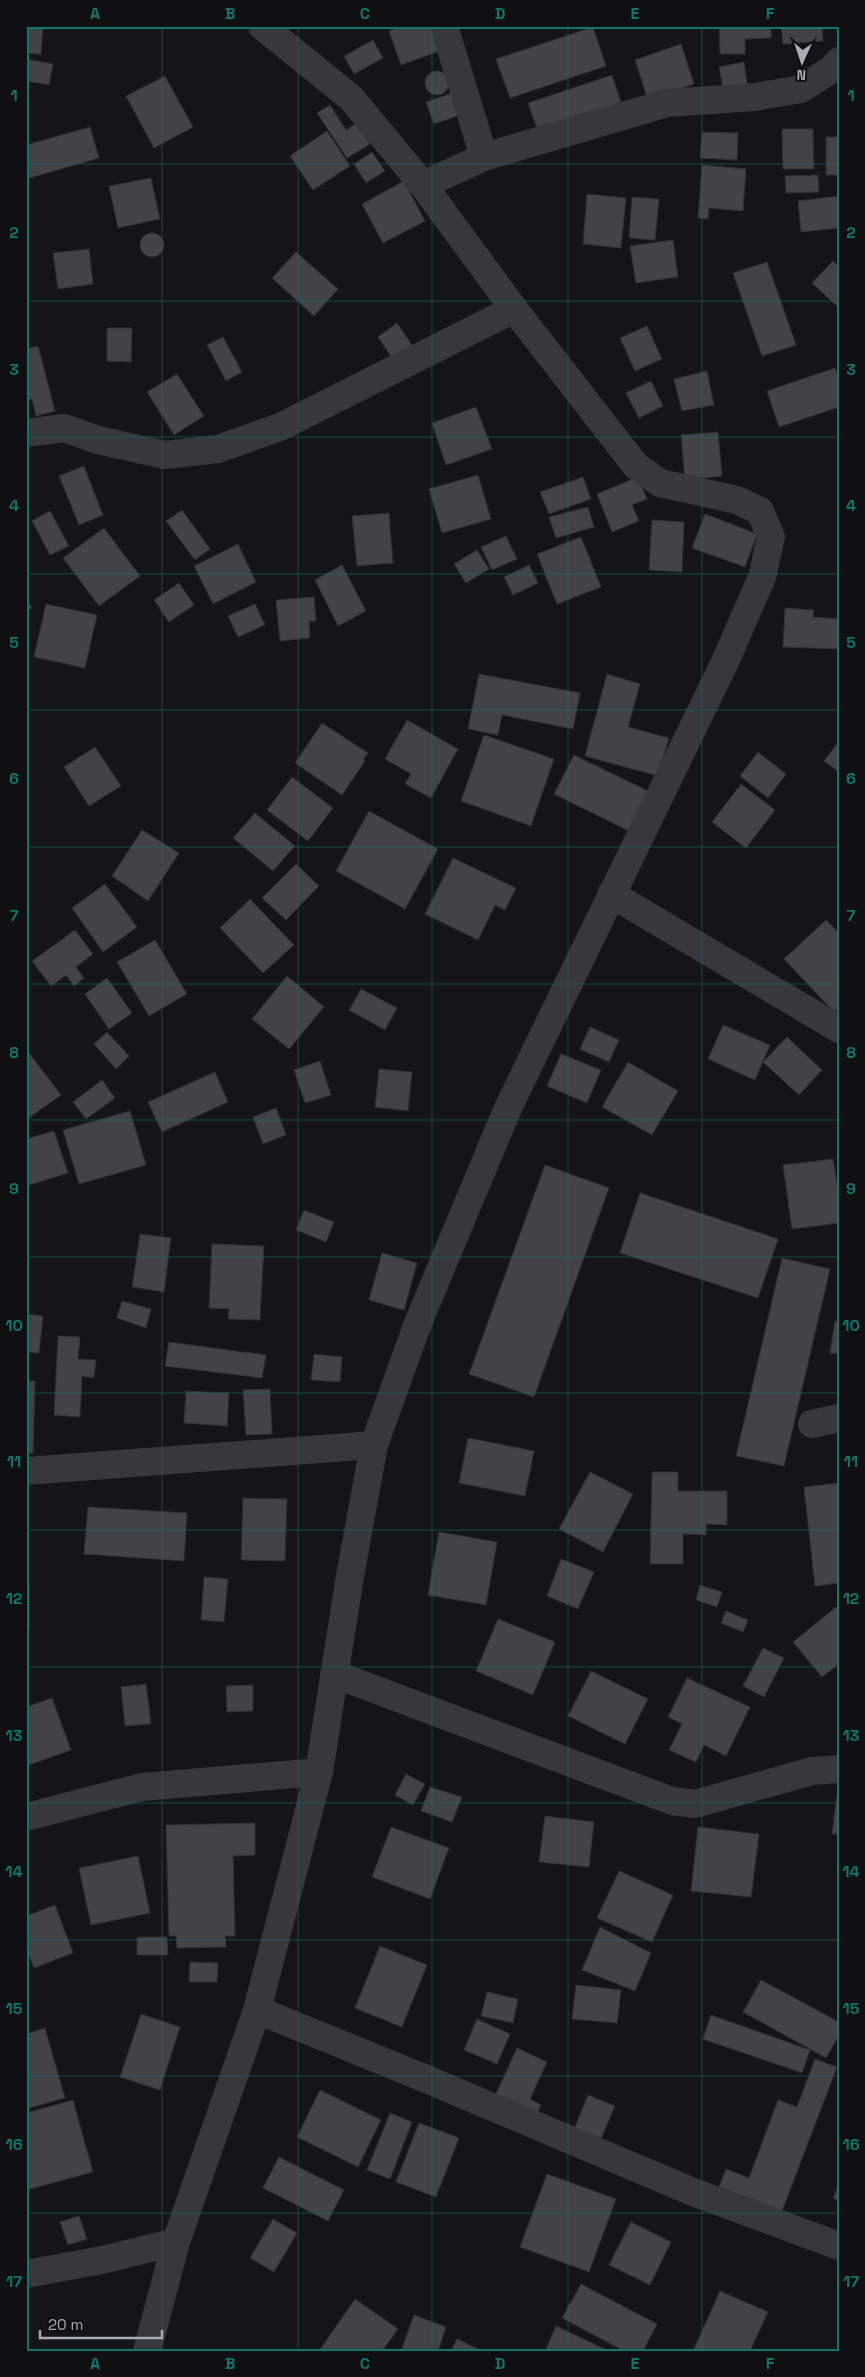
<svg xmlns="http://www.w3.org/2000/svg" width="865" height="2377" viewBox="0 0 865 2377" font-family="'Space Grotesk',sans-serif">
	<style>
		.building { fill: #424247; stroke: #302f33 }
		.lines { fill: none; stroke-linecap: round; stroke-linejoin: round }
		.minor { stroke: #37373c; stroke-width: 28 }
		.grid { fill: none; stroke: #0f766e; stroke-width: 1; stroke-opacity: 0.55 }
		.neatline { fill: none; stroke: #0f766e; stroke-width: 2 }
		.grid-label { font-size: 16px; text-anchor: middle; font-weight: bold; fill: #0f766e }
	</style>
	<rect width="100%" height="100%" fill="#151517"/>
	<path class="building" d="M26 26H43L41 54 26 53Z
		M403 26H437L445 49 401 65 389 31Z
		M719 26H771V38L745 39V54H720Z
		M781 26H822L823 41 783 44Z
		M593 27 606 66 510 98 496 59Z
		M373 40 383 58 354 74 344 56Z
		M681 44 694 84 648 100 635 60Z
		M26 59 53 64 49 85 26 81Z
		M744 62 748 90 724 93 719 67Z
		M425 83a12 12 0 1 1 24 0a12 12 0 1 1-24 0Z
		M612 75 624 112 541 140 528 103Z
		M165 76 193 127 154 148 126 96Z
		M455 92 463 114 434 124 426 102Z
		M330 105 346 130 357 123 370 144 347 158 317 113Z
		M90 127 99 158 26 179V145Z
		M782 129H813L814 169H783Z
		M327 131 350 166 313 190 290 156Z
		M702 132 738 133 737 160 700 158Z
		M826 137H839V175H826Z
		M372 152 385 171 366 183 354 164Z
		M702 165 746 169 743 211 709 208 708 219 698 218Z
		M818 175 819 192 786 193 785 176Z
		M151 178 160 219 118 228 109 186Z
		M404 181 425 221 383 243 362 204Z
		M587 194 626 198 621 248 583 244Z
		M839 196V228L801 232 798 201Z
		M632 197 659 199 655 240 629 238Z
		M140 245a12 12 0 1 1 24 0a12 12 0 1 1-24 0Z
		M673 240 678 277 636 283 630 246Z
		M89 249 93 284 58 289 53 253Z
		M296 252 338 289 314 316 272 278Z
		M833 261 839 267V308L812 283Z
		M767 262 796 345 762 356 733 273Z
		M397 323 412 345 392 358 378 337Z
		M647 326 662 359 635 371 620 338Z
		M107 328H132L131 362 107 361Z
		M223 337 242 372 226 381 207 345Z
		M38 346 55 411 36 416 32 399 26 400V349Z
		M835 368 839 378V407L779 427 767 391Z
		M707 371 714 405 682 411 674 379Z
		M177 374 204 416 174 435 147 392Z
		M651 381 663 406 639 418 626 393Z
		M476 407 492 449 446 465 432 423Z
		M718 432 722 476 685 480 681 435Z
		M84 466 103 515 79 525 59 476Z
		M478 475 491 519 442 533 429 489Z
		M583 477 591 499 549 514 540 492Z
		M638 477 647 499 632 505 639 521 612 532 597 494Z
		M588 507 594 527 556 538 549 517Z
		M182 510 210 549 195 560 166 521Z
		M50 511 69 546 50 555 32 521Z
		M389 513 393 563 357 566 352 516Z
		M705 514 757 534 745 567 692 548Z
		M652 520 684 522 682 572 649 570Z
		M104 528 140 576 99 606 63 558Z
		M506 536 517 559 492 570 481 547Z
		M581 537 601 587 557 604 537 554Z
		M238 544 256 582 213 604 194 566Z
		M477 550 489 569 466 583 454 564Z
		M342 565 366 611 338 626 315 580Z
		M529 565 538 583 513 595 504 577Z
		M179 583 194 605 169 622 154 600Z
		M314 597 316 621H309L310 638 280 641 276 600Z
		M26 598 32 608 26 611Z
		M46 604 97 615 85 668 34 657Z
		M255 604 265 625 238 637 228 616Z
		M785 608 814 610 813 617 839 619V649L783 647Z
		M479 674 580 693 573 729 502 715 498 735 468 729Z
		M607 674 640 684 628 727 669 738 658 776 585 756Z
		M407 720 458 749 431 798 405 784 411 774 385 759Z
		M322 723 368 753 363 760 365 761 342 795 295 763Z
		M484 735 554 759 531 826 461 801Z
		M839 741V772L824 761Z
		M95 747 121 786 89 806 64 767Z
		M758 752 786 774 768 798 740 776Z
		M574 755 650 792 631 832 554 794Z
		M292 777 333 808 308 841 267 810Z
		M741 784 775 810 746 848 712 822Z
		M369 811 438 849 405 909 336 871Z
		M255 813 295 846 273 871 233 838Z
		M142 830 179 853 148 901 112 876Z
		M453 858 516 888 505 910 495 905 478 940 425 914Z
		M296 864 319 886 286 920 262 898Z
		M105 884 137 927 103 952 72 908Z
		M250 899 294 945 263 973 220 928Z
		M826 920 839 933V1007L834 1012 784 959Z
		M75 930 93 954 76 967 84 978 74 986 66 975 51 986 32 961Z
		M155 940 187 994 149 1016 117 962Z
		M287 976 324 1007 289 1049 252 1019Z
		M107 978 132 1013 109 1029 85 994Z
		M361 989 397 1008 385 1030 349 1010Z
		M723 1025 770 1045 755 1080 708 1059Z
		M590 1027 619 1040 609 1062 580 1049Z
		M107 1032 129 1056 116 1069 94 1044Z
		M787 1037 822 1070 799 1095 763 1062Z
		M26 1049 61 1095 26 1120Z
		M561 1054 601 1070 587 1103 547 1086Z
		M320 1061 331 1095 305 1103 294 1070Z
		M628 1062 678 1091 652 1135 602 1107Z
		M379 1069 412 1072 408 1111 375 1107Z
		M215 1072 228 1102 162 1132 148 1102Z
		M102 1080 115 1098 86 1119 73 1102Z
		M276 1108 286 1135 263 1144 253 1117Z
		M130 1111 146 1165 79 1184 63 1130Z
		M54 1131 68 1173 26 1186V1139Z
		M833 1159 839 1196V1223L792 1229 783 1165Z
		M545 1165 609 1188 534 1397 469 1374Z
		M640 1193 778 1239 758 1298 620 1253Z
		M304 1210 334 1222 326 1242 296 1230Z
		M140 1234 171 1238 164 1292 132 1287Z
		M212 1244 264 1246 260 1320 228 1319 229 1309 209 1308Z
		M382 1253 417 1263 404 1310 369 1300Z
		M782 1258 830 1269 784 1466 736 1456Z
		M122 1301 151 1309 146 1328 117 1318Z
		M26 1314 43 1316 39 1353 26 1352Z
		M835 1321 839 1322V1354L830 1353Z
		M58 1336 80 1337 78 1359 96 1360 94 1378 82 1376 80 1417 54 1415Z
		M169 1342 266 1355 262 1378 165 1366Z
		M314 1354 342 1357 340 1382 311 1380Z
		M26 1381H35L33 1453H26Z
		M270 1389 272 1434 246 1435 243 1390Z
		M186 1391 229 1393 227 1426 184 1423Z
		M468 1438 534 1451 525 1496 459 1483Z
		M590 1472 633 1494 603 1552 559 1529Z
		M652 1472H678V1491H727V1525L706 1524V1535L683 1534V1564H650Z
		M839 1483V1583L815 1586 804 1487Z
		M243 1498 287 1499 285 1561 241 1560Z
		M88 1507 187 1513 184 1561 84 1554Z
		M439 1532 497 1542 486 1605 428 1595Z
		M561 1559 594 1572 578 1609 547 1596Z
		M204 1577 228 1579 224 1622 201 1620Z
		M26 1583H29V1627H26Z
		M700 1585 722 1592 717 1607 696 1600Z
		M836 1607 839 1610V1664L822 1677 793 1642Z
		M726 1611 748 1620 743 1632 721 1623Z
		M498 1619 555 1642 533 1695 476 1671Z
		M763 1648 784 1658 764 1697 743 1686Z
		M591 1671 648 1699 625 1744 568 1716Z
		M687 1678 750 1707 726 1756 704 1745 696 1762 669 1750 682 1724 668 1717Z
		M146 1684 151 1724 125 1726 121 1687Z
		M253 1685V1711L227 1712 226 1686Z
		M52 1698 71 1750 26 1766V1707Z
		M406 1774 425 1784 413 1805 395 1795Z
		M430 1787 462 1797 452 1822 421 1811Z
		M837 1794H839V1834H832Z
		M545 1816 594 1822 589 1867 539 1862Z
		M255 1823V1855L233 1856 235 1936H225L226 1947 177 1948 176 1936H169L166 1825Z
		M391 1827 449 1848 430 1899 372 1877Z
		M698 1827 759 1834 751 1897 691 1891Z
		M138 1856 150 1913 91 1925 79 1868Z
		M619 1871 673 1895 652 1942 597 1918Z
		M55 1905 73 1953 34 1968 26 1948V1916Z
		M600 1927 651 1953 635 1991 582 1970Z
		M137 1937H167L168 1955H137Z
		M380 1946 427 1965 402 2027 355 2008Z
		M190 1962 218 1963 217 1982H189Z
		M761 1980 839 2022V2035L826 2058 743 2012Z
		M576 1985 621 1990 617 2023 572 2019Z
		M487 1992 518 1999 513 2023 481 2016Z
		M141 2014 180 2027 160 2090 120 2077Z
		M711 2015 810 2050 802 2073 703 2039Z
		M477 2019 510 2034 497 2064 464 2050Z
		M45 2028 65 2098 26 2109V2034Z
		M517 2048 547 2062 530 2099 541 2105 536 2116 494 2098Z
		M815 2059 837 2067 782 2211 719 2187 726 2169 749 2178 778 2100 797 2107Z
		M320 2090 381 2120 358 2167 297 2137Z
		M588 2095 615 2106 599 2143 573 2132Z
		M73 2100 93 2172 26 2190V2113Z
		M390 2113 412 2122 390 2179 367 2170Z
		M419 2123 459 2138 436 2197 396 2182Z
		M279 2157 344 2190 328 2221 263 2188Z
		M547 2174 616 2199 589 2272 520 2247Z
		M839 2184V2201L833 2198Z
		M79 2216 87 2239 68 2245 60 2222Z
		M273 2219 297 2233 274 2272 250 2258Z
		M631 2222 671 2242 650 2285 609 2265Z
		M581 2284 657 2324 643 2351H624L562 2318Z
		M720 2291 768 2312 750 2351H693Z
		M355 2299 398 2329 382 2351H319Z
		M414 2315 446 2327 438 2351H401Z
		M556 2326 609 2351H545Z
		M457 2339 482 2351H451Z"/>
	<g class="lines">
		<path class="minor" d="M444 26 484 157
			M423 185 484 157 667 103 755 97 801 89 832 69 839 61
			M26 433 64 428 98 440 165 455 218 449 280 427 514 309
			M611 894 839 1029
			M812 1424 839 1418
			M26 1471 374 1445
			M334 1674 672 1801 695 1804 812 1771 839 1769
			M26 1817 142 1787 319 1772
			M257 2010 424 2078 693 2192 839 2246
			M26 2274 102 2260 176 2242
			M147 2351 176 2242 257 2010 319 1772 350 1576 374 1445 418 1323 508 1108 724 664 762 577 771 537 760 511 737 500 660 483 636 466 514 309 423 185 351 98 262 26"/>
	</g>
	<path class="grid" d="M162 26V2351M298 26V2351M432 26V2351M568 26V2351M702 26V2351M26 164H839M26 301H839M26 437H839M26 574H839M26 710H839M26 847H839M26 984H839M26 1120H839M26 1257H839M26 1393H839M26 1530H839M26 1667H839M26 1803H839M26 1940H839M26 2076H839M26 2213H839"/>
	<rect width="865" height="2377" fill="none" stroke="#101012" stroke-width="55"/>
	<g transform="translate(802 62) rotate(183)" stroke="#101012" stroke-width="4" paint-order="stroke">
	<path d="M0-4L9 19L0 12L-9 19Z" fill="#a8acb7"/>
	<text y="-8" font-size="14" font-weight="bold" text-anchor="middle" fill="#a8acb7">N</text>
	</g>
	<path d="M40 2330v8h122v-8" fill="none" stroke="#a8acb7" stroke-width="2.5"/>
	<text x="48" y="2330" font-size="15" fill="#a8acb7" stroke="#101012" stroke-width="4" paint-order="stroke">20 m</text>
	<rect x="28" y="28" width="810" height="2322" class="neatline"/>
	<g class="grid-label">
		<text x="95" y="19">A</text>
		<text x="230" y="19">B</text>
		<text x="365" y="19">C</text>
		<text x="500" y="19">D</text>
		<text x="635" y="19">E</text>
		<text x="770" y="19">F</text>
		<text x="14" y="101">1</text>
		<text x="851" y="101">1</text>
		<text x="14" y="238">2</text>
		<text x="851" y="238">2</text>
		<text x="14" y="375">3</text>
		<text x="851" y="375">3</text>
		<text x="14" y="511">4</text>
		<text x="851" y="511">4</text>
		<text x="14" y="648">5</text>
		<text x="851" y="648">5</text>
		<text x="14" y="784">6</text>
		<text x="851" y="784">6</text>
		<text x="14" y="921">7</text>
		<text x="851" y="921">7</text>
		<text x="14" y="1058">8</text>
		<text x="851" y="1058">8</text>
		<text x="14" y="1194">9</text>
		<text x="851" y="1194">9</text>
		<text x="14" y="1331">10</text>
		<text x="851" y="1331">10</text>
		<text x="14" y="1467">11</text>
		<text x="851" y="1467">11</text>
		<text x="14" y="1604">12</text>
		<text x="851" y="1604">12</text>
		<text x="14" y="1741">13</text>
		<text x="851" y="1741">13</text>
		<text x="14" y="1877">14</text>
		<text x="851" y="1877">14</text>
		<text x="14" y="2014">15</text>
		<text x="851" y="2014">15</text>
		<text x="14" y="2150">16</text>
		<text x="851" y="2150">16</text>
		<text x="14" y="2287">17</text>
		<text x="851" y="2287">17</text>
		<text x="95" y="2369">A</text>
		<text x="230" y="2369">B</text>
		<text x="365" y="2369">C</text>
		<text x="500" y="2369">D</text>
		<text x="635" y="2369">E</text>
		<text x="770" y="2369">F</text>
	</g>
</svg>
